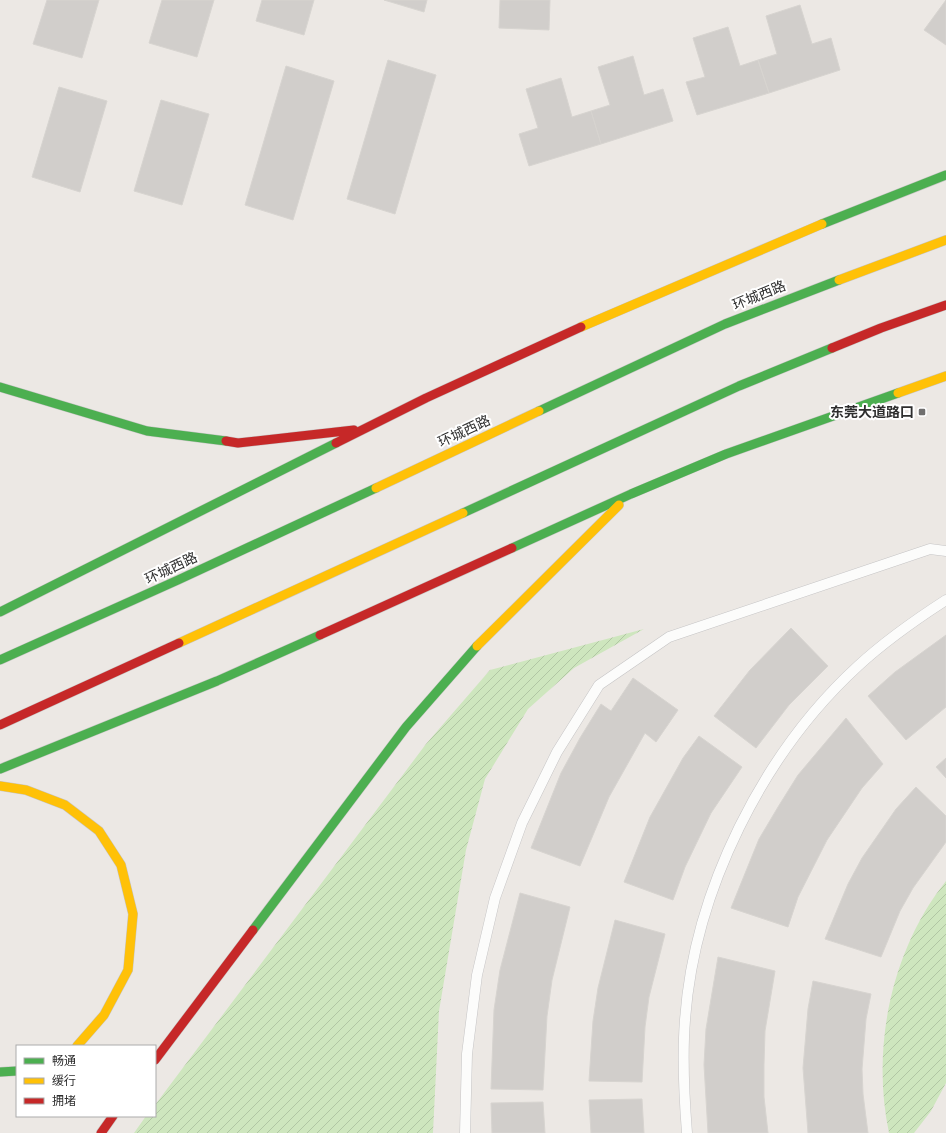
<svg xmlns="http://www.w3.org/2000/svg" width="946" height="1133" viewBox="0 0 946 1133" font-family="Barlow,'Noto Sans SC',sans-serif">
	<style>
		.garden { fill: url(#garden-furrows) }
		.building { fill: #d1cecb; stroke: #d7d4d0 }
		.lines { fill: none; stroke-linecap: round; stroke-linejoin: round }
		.lane-casing { stroke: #c5c4c5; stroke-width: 11 }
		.fast-casing { stroke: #c6c5c4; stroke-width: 10 }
		.slow-casing { stroke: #c6c5c4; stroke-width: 10 }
		.jam-casing { stroke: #c6c5c4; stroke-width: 10 }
		.lane { stroke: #fcfcfb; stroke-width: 10 }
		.fast { stroke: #4caf50; stroke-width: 9 }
		.slow { stroke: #ffc107; stroke-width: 9 }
		.jam { stroke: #c62828; stroke-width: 9 }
		.poi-dot { fill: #706f6e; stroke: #fff; stroke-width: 1.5 }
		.labels { text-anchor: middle; stroke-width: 4; stroke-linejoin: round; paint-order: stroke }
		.street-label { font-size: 14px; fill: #2e2e2e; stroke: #fff }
		.poi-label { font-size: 14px; font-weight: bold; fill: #2e2e2e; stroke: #fff; text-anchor: end }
	</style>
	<defs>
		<pattern id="garden-furrows" width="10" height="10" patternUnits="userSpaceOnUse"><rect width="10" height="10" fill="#cee6be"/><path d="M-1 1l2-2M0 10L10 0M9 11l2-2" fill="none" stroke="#b1c6a4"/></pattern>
	</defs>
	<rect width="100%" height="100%" fill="#ece8e4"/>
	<path class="garden" d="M644 629 574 668 528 709 485 779 466 850 439 1011 433 1133H134L146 1116H155V1105L426 744 490 670Z
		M946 881V1083L931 1111 914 1133H889C871 1048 891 950 946 881Z"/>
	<path class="building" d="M47 0H99L82 58 33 44Z
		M162 0H214L197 57 149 43Z
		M262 0H314L304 35 256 21Z
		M384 0H427L424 12Z
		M500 0H550L549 30 499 28Z
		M946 0V45L924 30Z
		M800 5 812 44 831 38 840 70 769 93 758 60 777 54 766 16Z
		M728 27 740 66 758 60 769 93 697 115 686 82 705 77 693 38Z
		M633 56 644 95 663 89 673 121 601 144 591 111 610 105 598 67Z
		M388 60 436 75 395 214 347 199Z
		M286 66 334 81 293 220 245 205Z
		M561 78 572 117 591 111 601 144 529 166 519 134 538 128 526 89Z
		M59 87 107 101 80 192 32 177Z
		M161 100 209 114 182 205 134 191Z
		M791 628 828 666 789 705 756 748 714 716 750 670Z
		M946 635V707L906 740 868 696 895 672Z
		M633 678 678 710 656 742 645 733 609 797 580 866 531 848 561 773 580 738 601 704 611 711Z
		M846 718 883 764 862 788 827 840 798 897 788 927 731 908 759 839 778 807 798 775Z
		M699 736 742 767 711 813 685 867 673 900 624 882 650 817 683 758Z
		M946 758V778L936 767Z
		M916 787 946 816V842L913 888 900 911 881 957 825 939 848 884 862 858 896 809Z
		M520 893 570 907 552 980 547 1016 543 1090 491 1089 494 1010 500 970Z
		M615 920 665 934 649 997 645 1027 642 1082 589 1081 593 1021 598 988Z
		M718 957 775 971 765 1031 764 1064V1097L768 1133H708L704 1065 706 1029Z
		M813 981 871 994 866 1019 862 1069 863 1094 868 1133H808L803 1068 808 1009Z
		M642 1099 644 1133H591L589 1100Z
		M543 1102 545 1133H492L491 1103Z"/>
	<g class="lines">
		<g class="lane-casing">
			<path id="lane" d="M465 1133 467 1054 477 975 495 898 522 823 557 752 599 685 669 637 930 549 946 551
				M687 1133C684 1095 682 1058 685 1020 694 891 763 753 858 666 885 641 915 620 946 600"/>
		</g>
		<g class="fast-casing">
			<path id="fast" d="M822 224 946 175
				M0 387 147 431 226 441
				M539 411 725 324 839 280
				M463 513 739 386 832 348
				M512 548 631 494 726 454 898 393
				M0 612 336 443
				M0 660 178 580 376 488
				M0 769 217 681 320 635
				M253 930 406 727 477 646
				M0 1072 17 1071"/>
		</g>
		<g class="slow-casing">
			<path id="slow" d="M839 280 946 240
				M581 327 822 224
				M898 393 946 376
				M376 488 539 411
				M179 643 463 513
				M477 646 619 505
				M0 786 26 790 65 805 99 831 121 865 133 914 128 970 104 1015 77 1046"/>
		</g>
		<g class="jam-casing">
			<path id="jam" d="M832 348 881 328 946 305
				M226 441 238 443 354 430
				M336 443 426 398 581 327
				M320 635 512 548
				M0 725 179 643
				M155 1060 253 930
				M101 1133 113 1116"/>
		</g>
		<use href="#lane" class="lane"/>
		<use href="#fast" class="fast"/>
		<use href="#slow" class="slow"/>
		<use href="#jam" class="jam"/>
	</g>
	<rect class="poi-dot" x="918" y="408" width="8" height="8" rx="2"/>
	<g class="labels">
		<g class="street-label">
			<text transform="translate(759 295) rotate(-22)" y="5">环城西路</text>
			<text transform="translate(464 431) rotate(-25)" y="5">环城西路</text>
			<text transform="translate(171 568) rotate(-25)" y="5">环城西路</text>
		</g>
		<g class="poi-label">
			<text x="914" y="417">东莞大道路口</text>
		</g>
	</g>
	<rect x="16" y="1045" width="140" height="72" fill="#ffffff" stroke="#ababab"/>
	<rect x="24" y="1058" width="20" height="6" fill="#4caf50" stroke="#ababab"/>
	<text x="52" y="1065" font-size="12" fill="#2e2e2e">畅通</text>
	<rect x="24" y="1078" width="20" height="6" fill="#ffc107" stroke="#ababab"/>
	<text x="52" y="1085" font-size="12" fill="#2e2e2e">缓行</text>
	<rect x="24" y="1098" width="20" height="6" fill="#c62828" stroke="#ababab"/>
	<text x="52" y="1105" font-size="12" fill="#2e2e2e">拥堵</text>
</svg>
